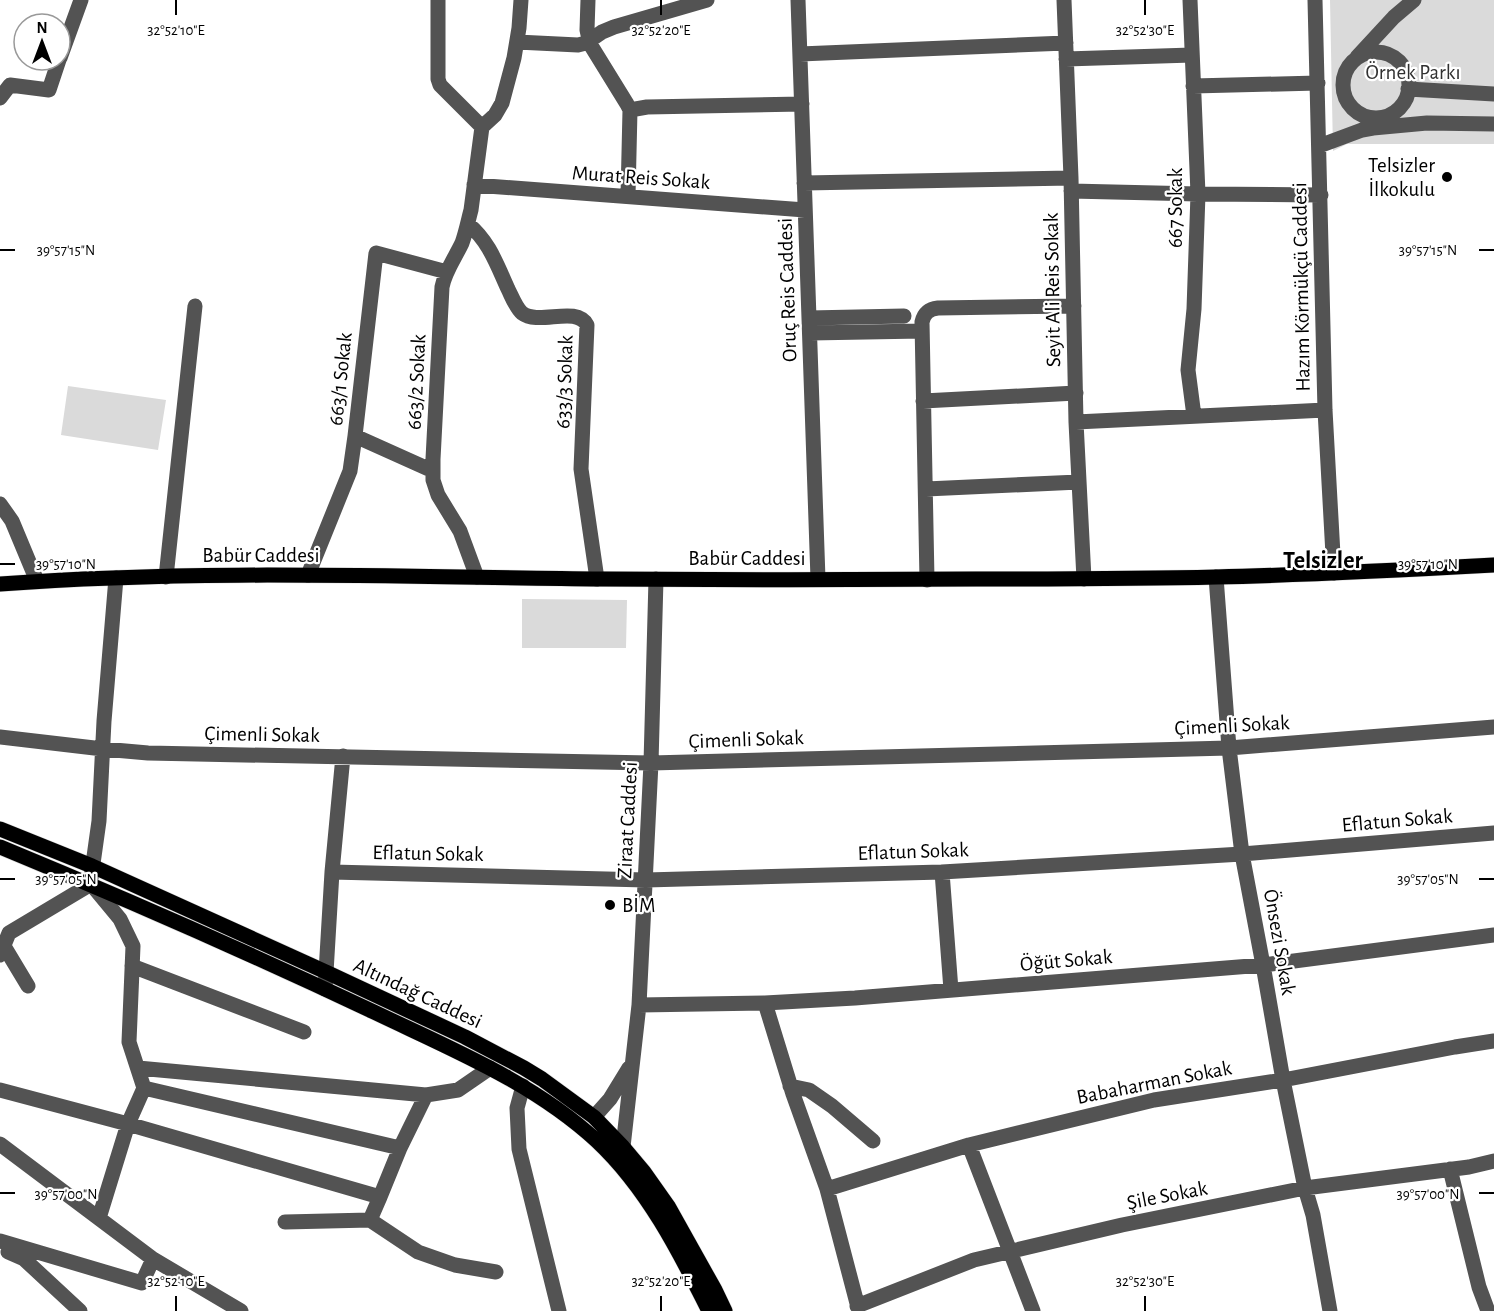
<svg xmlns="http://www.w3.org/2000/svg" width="1494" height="1311" viewBox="0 0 1494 1311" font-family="'Alegreya Sans',sans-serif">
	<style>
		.green { fill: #dadada }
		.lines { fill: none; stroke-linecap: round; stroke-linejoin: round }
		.major-casing { stroke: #dbdbdb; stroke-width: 16 }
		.minor { stroke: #535353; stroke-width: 15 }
		.major { stroke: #000; stroke-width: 15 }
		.ticks { fill: none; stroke: #000; stroke-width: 2 }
		.poi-dot { fill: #000; stroke: #fff; stroke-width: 2 }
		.labels { text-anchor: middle; stroke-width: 4.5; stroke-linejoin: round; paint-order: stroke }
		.park-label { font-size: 21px; fill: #313131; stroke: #fff }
		.poi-label { font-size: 21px; fill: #000; stroke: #fff; text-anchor: end }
		.street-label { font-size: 21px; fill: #000; stroke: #fff }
		.quarter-label { font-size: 24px; font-weight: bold; fill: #000; stroke: #fff }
		.ticks-label { font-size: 15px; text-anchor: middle; fill: #000; stroke: #fff; stroke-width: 4.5; stroke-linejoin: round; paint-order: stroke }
	</style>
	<rect width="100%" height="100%" fill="#fff"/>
	<path class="green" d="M1330 0H1494V144H1347L1333 151Z
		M68 386 166 400 158 450 61 435Z
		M522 599 627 600 626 648H522Z"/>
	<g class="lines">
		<g class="major-casing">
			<path id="major" d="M0 584C200 569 401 577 601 579 726 580 851 580 976 579 1056 579 1136 579 1216 577 1309 575 1402 570 1494 565
				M0 829 92 866 326 972 465 1037 524 1068 542 1079 594 1117 623 1147 644 1172 668 1206 715 1290 725 1311
				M0 847C126 899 251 954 374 1012 451 1049 533 1082 597 1141 647 1188 679 1251 709 1311"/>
		</g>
		<path class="minor" d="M438 0V79L440 85 482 127 471 210C468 221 466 232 462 243 455 258 445 271 442 287L433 459V480L438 495 460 531 477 577
			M588 0 587 30 590 44 627 104 630 110 628 196
			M798 0 818 579
			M1064 0 1071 178 1076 422 1084 579
			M1190 0 1198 194 1194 309 1188 370 1194 416
			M1315 0 1325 410 1334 573
			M517 42 578 45 586 43 602 32 614 27 707 0
			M1343 85a33 33 0 1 1 66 0a33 33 0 1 1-66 0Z
			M800 54 1066 43
			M1357 57 1394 17 1414 0
			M60 58 81 0
			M1066 59 1192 55
			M1193 86 1318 83
			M1408 89 1494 94
			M0 98 10 85 49 90 59 60
			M630 110 647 107 802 104
			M482 127 495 115 502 103 514 58 519 28 521 0
			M1319 146 1362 130 1373 128 1427 123 1494 124
			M804 183 1071 178
			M474 185 805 210
			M1071 191 1198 194 1321 195
			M468 224C489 241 497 265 508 289 512 297 516 308 522 313 539 326 576 305 587 325L581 469 597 579
			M809 318 904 316
			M810 333 922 331
			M923 401 1076 393
			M1076 422 1325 410
			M355 436 433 471
			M926 489 1079 482
			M0 504 12 521 37 581
			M308 575 350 471 355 436 376 253 447 272
			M166 577 195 306
			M1216 577 1229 748 1242 854 1263 965 1283 1080 1305 1188 1313 1215 1330 1311
			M927 580 922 322C924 313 929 309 938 308L1074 306
			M0 737 103 749 148 753 651 763 1229 748 1494 727
			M332 872 646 880 942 872 1242 854 1494 833
			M942 872 951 990
			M91 878 99 821 104 721 116 578
			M91 884 120 919 133 946 129 1042 144 1088 128 1124 380 1197 400 1148
			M4 946 28 986
			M0 955 9 933 91 884
			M132 966 304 1032
			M325 989 332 872 343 756
			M765 1003 793 1094 827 1189 859 1311
			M639 1005 765 1003 855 998 1263 965 1494 935
			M138 1068 426 1095 458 1090 490 1068
			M523 1086 517 1108 519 1149 559 1311
			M790 1086 809 1090 832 1106 873 1141
			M144 1088 400 1148 426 1095
			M0 1090 128 1124 99 1218
			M594 1117 610 1099 629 1068
			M0 1144 153 1259 241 1311
			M969 1145 1033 1311
			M623 1147 639 1005 651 763 656 579
			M1450 1169 1479 1287 1488 1311
			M827 1189 969 1145 1154 1100 1283 1080 1455 1047 1494 1041
			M370 1220 418 1252 455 1265 496 1272
			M285 1222 370 1220 380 1197
			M0 1241 142 1283 153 1259
			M8 1252 24 1259 80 1311
			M857 1306 974 1260 1122 1225 1305 1188 1469 1167 1494 1161"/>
		<use href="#major" class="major"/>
	</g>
	<path class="ticks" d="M176 0V15M661 0V15M1145 0V15M0 250H15M1479 250H1494M0 564H15M1479 564H1494M0 879H15M1479 879H1494M0 1193H15M1479 1193H1494M176 1296V1311M661 1296V1311M1145 1296V1311"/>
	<g class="poi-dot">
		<circle cx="1447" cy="177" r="6"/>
		<circle cx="610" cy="905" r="6"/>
	</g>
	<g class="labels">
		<g class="park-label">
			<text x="1413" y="79">Örnek Parkı</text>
		</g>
		<g class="poi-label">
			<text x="1435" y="172">Telsizler<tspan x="1435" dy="24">İlkokulu</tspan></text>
			<text x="622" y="912" text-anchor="start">BİM</text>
		</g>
		<g class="street-label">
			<text transform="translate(641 177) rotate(4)" y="7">Murat Reis Sokak</text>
			<text transform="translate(1175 208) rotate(-90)" y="7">667 Sokak</text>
			<text transform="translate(1301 287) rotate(-91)" y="7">Hazım Körmükçü Caddesi</text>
			<text transform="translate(787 290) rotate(-92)" y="7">Oruç Reis Caddesi</text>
			<text transform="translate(1052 290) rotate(-91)" y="7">Seyit Ali Reis Sokak</text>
			<text transform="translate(340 379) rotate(-84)" y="7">663/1 Sokak</text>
			<text transform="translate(416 382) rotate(-87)" y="7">663/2 Sokak</text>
			<text transform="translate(564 382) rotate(-88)" y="7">633/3 Sokak</text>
			<text x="261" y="562">Babür Caddesi</text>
			<text x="747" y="565">Babür Caddesi</text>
			<text transform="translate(1232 725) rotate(-3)" y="7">Çimenli Sokak</text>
			<text transform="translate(262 734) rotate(1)" y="7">Çimenli Sokak</text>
			<text transform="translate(746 739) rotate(-2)" y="7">Çimenli Sokak</text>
			<text transform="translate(627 820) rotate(-87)" y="7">Ziraat Caddesi</text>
			<text transform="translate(1397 820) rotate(-5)" y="7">Eflatun Sokak</text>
			<text transform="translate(913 851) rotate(-2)" y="7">Eflatun Sokak</text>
			<text transform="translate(428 853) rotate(1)" y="7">Eflatun Sokak</text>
			<text transform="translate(1280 942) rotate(80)" y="7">Önsezi Sokak</text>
			<text transform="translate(1066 960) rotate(-5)" y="7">Öğüt Sokak</text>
			<text transform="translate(418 993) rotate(25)" y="7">Altındağ Caddesi</text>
			<text transform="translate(1154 1082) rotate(-11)" y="7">Babaharman Sokak</text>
			<text transform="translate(1167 1195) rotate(-11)" y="7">Şile Sokak</text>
		</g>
		<g class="quarter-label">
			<text x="1323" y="568">Telsizler</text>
		</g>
	</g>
	<g class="ticks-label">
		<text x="176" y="35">32°52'10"E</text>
		<text x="661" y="35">32°52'20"E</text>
		<text x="1145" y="35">32°52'30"E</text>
		<text x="66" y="255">39°57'15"N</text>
		<text x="1428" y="255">39°57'15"N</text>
		<text x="66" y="569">39°57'10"N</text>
		<text x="1428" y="569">39°57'10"N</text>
		<text x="66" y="884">39°57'05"N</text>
		<text x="1428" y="884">39°57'05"N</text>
		<text x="66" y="1199">39°57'00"N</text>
		<text x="1428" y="1199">39°57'00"N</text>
		<text x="176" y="1286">32°52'10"E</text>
		<text x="661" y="1286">32°52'20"E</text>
		<text x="1145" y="1286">32°52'30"E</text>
	</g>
	<g transform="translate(42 42)"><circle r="28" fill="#ffffff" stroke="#999999" stroke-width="1.5"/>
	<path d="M0-4.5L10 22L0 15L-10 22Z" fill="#000000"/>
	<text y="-9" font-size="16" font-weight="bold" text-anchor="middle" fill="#000000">N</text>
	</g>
</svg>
